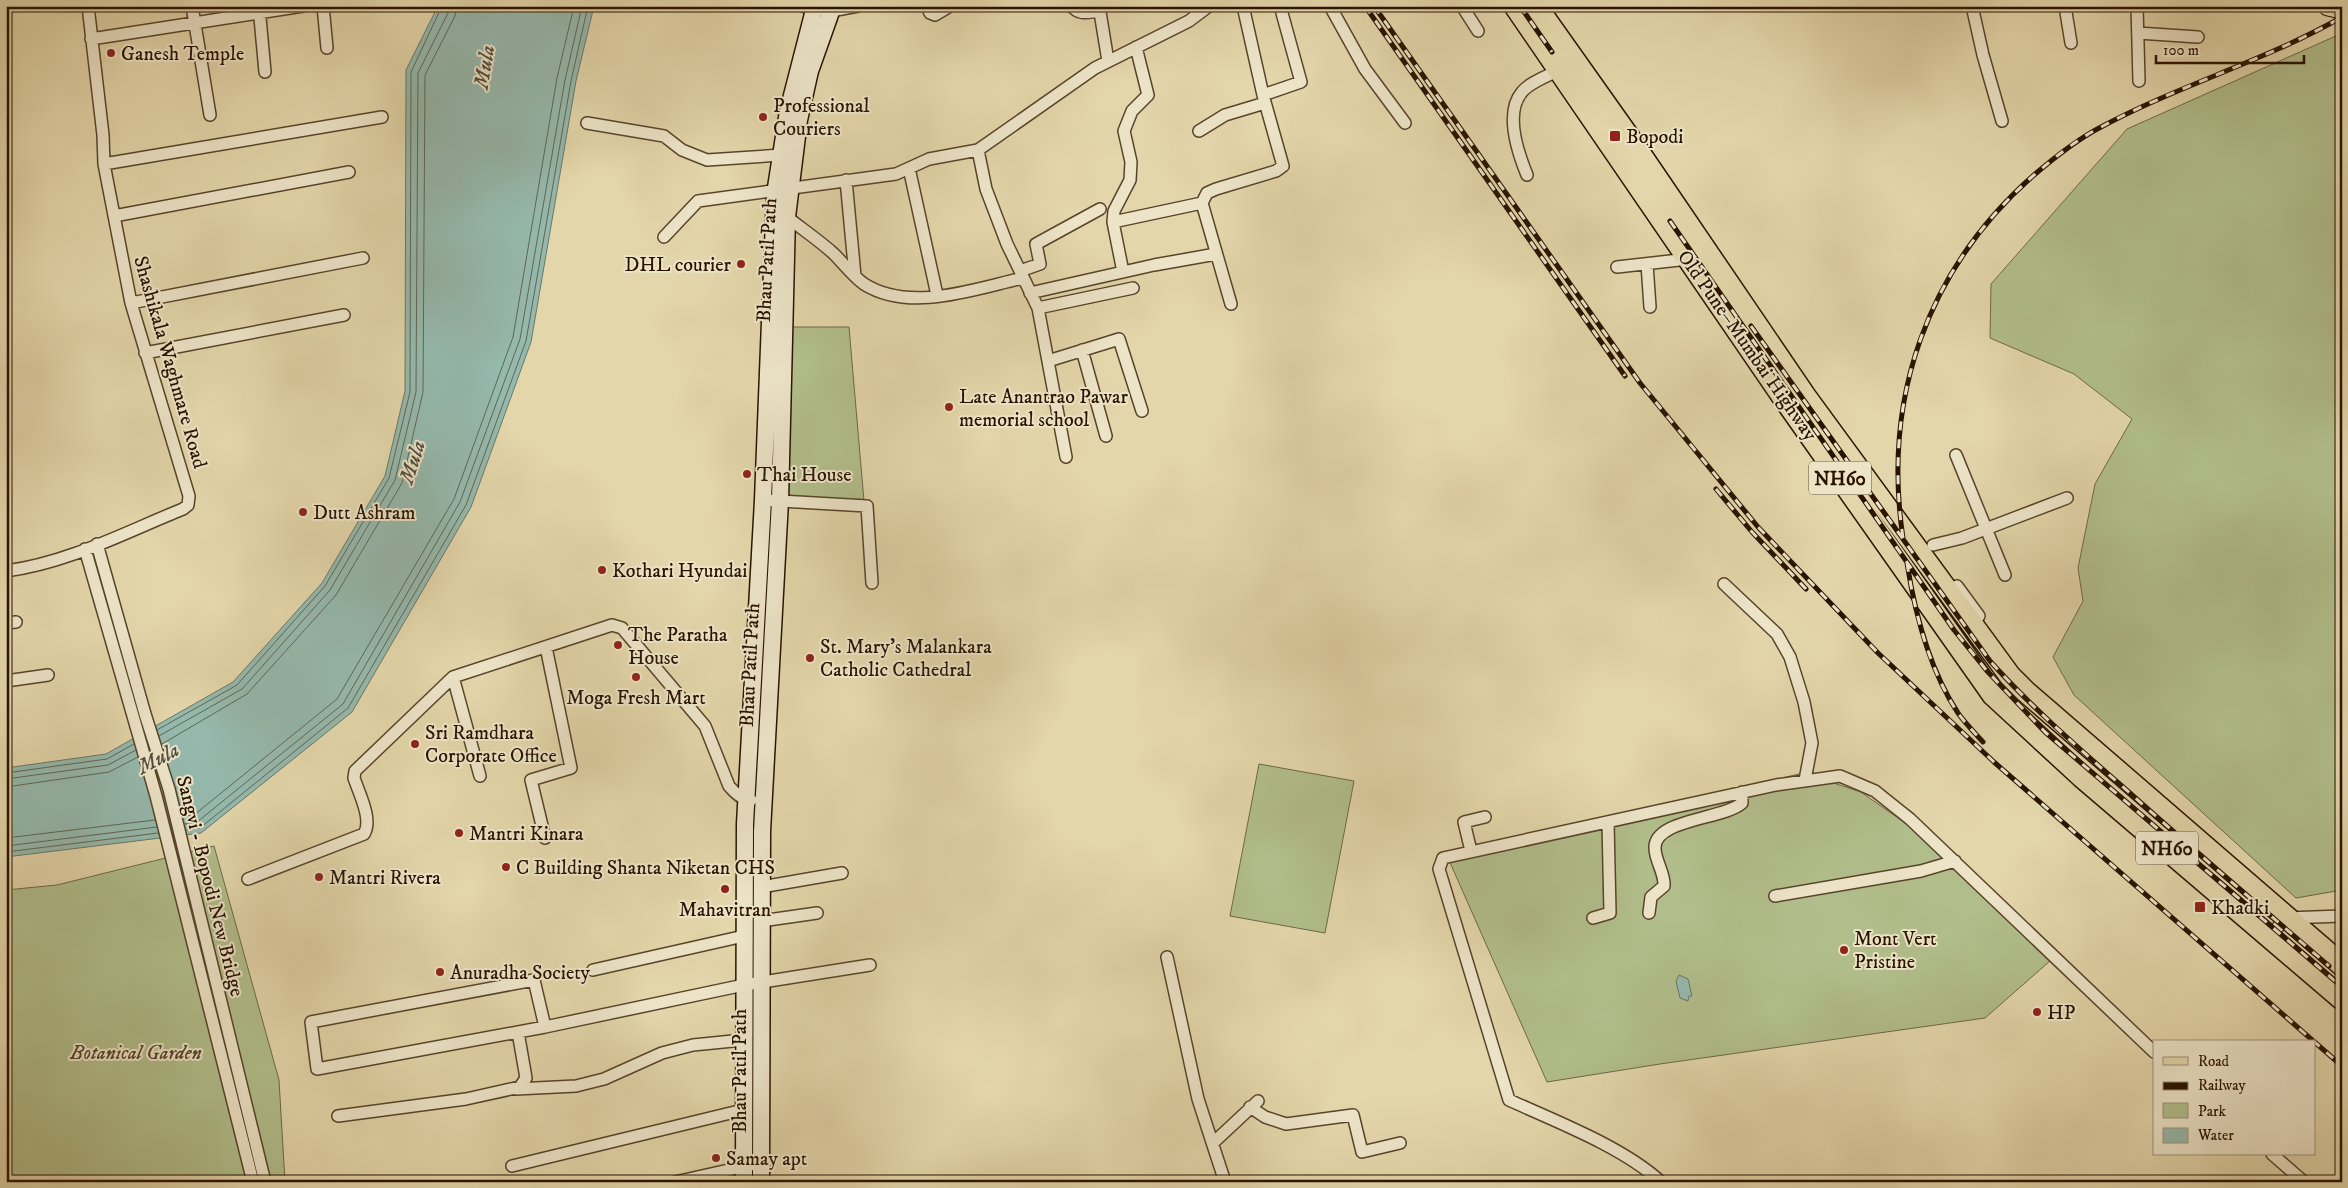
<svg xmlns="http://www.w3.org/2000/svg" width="2348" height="1188" viewBox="0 0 2348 1188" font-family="'IM FELL DW Pica',serif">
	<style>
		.green { fill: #b1be8b; stroke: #6d6846 }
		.water { fill: #95b9ad; stroke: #6a7768 }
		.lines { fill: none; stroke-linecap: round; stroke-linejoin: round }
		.shore { stroke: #5f6656; stroke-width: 1 }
		.street-casing { stroke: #58442a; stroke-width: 14 }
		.secondary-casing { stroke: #291300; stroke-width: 19 }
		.primary-casing { stroke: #291300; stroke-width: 21 }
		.highway-casing { stroke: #291300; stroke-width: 24 }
		.street { stroke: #ede4c8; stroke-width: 11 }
		.secondary { stroke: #ede4c8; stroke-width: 16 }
		.primary { stroke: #e3d6aa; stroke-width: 19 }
		.highway { stroke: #e3d6aa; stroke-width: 21 }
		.rail-casing { stroke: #291300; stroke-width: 5 }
		.rail { stroke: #ede4c8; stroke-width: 3; stroke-dasharray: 9; stroke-linecap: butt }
		.poi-dot { fill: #8f2418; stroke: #ede4c8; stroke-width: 2 }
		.labels { text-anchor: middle; stroke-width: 4; stroke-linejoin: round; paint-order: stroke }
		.shield { fill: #ede4c8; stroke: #64523c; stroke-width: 1 }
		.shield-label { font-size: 19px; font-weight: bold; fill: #291300 }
		.poi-label { font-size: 20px; fill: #291300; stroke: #ede4c8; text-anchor: start }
		.street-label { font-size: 20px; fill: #291300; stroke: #ede4c8 }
		.park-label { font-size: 20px; font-style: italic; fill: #52462a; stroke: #ede4c8 }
		.water-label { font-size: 21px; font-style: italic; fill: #4f4d3d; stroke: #ede4c8 }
	</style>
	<rect width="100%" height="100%" fill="#e3d6aa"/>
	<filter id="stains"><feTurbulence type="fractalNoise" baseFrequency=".004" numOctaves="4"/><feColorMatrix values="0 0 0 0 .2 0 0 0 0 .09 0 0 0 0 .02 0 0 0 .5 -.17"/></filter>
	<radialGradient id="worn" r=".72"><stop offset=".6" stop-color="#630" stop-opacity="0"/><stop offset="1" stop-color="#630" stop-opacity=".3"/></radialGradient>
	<path class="green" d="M2338 35 2342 36V890L2296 898 2074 695 2053 657 2083 601 2078 568 2095 484 2132 419 2074 374 1990 338 1991 284 2127 129Z
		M790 327H849L864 501 786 496Z
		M1259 764 1354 781 1325 933 1230 916Z
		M1803 773 1861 792 1948 853 2050 961 1985 1018 1660 1064 1547 1082 1448 858Z
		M214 846 279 1080 285 1182H6V890L57 885Z"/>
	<path class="water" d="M438 6H594L576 81 531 342 471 507 352 712 201 833 6 857V768L106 754 233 682 322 583 385 476 405 391 406 70Z
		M1679 975 1688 979 1692 996H1689L1688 1001 1680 998 1676 981Z"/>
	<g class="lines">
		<path class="shore" d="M157 730 237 685 325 586 389 478 410 392 411 72 442 6
			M159 736 242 689 330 590 395 480 416 392 418 73 448 13 449 6
			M162 744 247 694 336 595 402 483 423 392 425 75 455 16 456 6
			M6 773 107 759 134 744
			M6 779 108 765 136 750
			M6 787 109 772 138 757
			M183 816 194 815 337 699 454 499 513 337 557 78 574 6
			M185 824 197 822 343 704 460 502 520 339 565 80 582 6
			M186 830 200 828 348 708 466 505 526 341 571 81 588 6
			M6 838 155 820
			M6 846 157 827
			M6 852 158 833"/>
		<g class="street-casing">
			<path id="street" d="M192 6 210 115
				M323 6 327 48
				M802 6 831 11 858 6
				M927 6 930 13 935 15 950 6
				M1072 6C1078 16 1090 12 1100 11
				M1099 6 1108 61
				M1330 6 1365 69 1405 123
				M1462 6 1478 31
				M1972 6 1983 55 2002 121
				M2065 6 2071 43
				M2137 6 2139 81
				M259 7 265 72
				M2138 33 2198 37
				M91 39 303 6
				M1263 95 1301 82 1282 13
				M587 123 664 136 682 150 707 160 782 155
				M1199 131 1225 115 1265 103
				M978 150 986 189 1007 244 1038 308 1066 457
				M104 164 382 117
				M909 168 937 295
				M1527 175C1518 153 1504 113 1522 92 1530 82 1548 76 1559 70
				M846 180 855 276
				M1202 203 1207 193 1216 189 1276 171 1283 166 1263 95 1243 6
				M114 216 349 172
				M787 217C802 229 820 241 834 254 844 264 853 276 864 284 910 313 974 289 1023 278
				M1113 222 1202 203 1231 304
				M664 237 698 201 896 174 929 159 978 150 1095 68 1189 21 1209 6
				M1647 264 1650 307
				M1617 267 1688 259
				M1020 271 1040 264 1036 244 1100 209
				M1123 272 1113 222 1114 211 1130 180 1131 162 1124 131 1132 111 1148 95 1136 47
				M1030 293 1154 265 1216 254
				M131 303 363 258
				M1038 308 1133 288
				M1082 350 1106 436
				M145 353 344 315
				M1048 361 1119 339 1142 411
				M1956 455 2005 575
				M763 500 867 506 872 583
				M97 544 145 714 169 789 265 1182
				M1933 545 1962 538 2067 498
				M85 549 156 796 253 1182
				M6 571C68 563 126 532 183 509L188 505 189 496 131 303 104 164 103 135 88 6
				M1724 584 1777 634 1790 657 1804 702 1812 743 1805 780
				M1957 586 1979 616
				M6 623 16 622
				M453 677 480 776
				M6 681 48 675
				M545 838 531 780 571 768 546 647
				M1471 851 1464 822 1485 817
				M248 879 364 834C373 820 359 793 354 778L355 771 453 677 612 625 622 628 705 726 729 786C735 793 742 800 751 800
				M761 887 842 873
				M1775 896 1921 871 1955 861
				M1649 913 1651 897 1664 886C1665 873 1655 861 1655 848 1654 819 1725 819 1742 803V792
				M1593 918 1610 913 1608 822
				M761 921 817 913
				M2270 936 2286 918 2342 916
				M1167 957 1198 1099 1225 1182
				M593 970 744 936
				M545 1027 534 980 311 1022 317 1069 545 1027 744 985 870 965
				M516 1089 576 1086 604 1079 662 1053 693 1045 743 1040
				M1250 1107 1265 1117 1286 1124 1353 1115 1362 1152 1400 1143
				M338 1116 466 1099 520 1087 526 1078 518 1032
				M1213 1143 1258 1101
				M2272 1154 2304 1182
				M512 1166 743 1110
				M675 1182 751 1165
				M1661 1182C1623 1147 1557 1122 1509 1100L1439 869 1443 858 1776 785 1840 776 1875 791 1910 819 2154 1052"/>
		</g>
		<g class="secondary-casing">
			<path id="secondary" d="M744 1182 745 824 763 500 775 194 788 111 815 6
				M761 1182 762 831 780 501 787 217 799 120 810 71 833 6"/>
		</g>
		<g class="primary-casing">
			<path id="primary" d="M2328 6 2342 9"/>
		</g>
		<g class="highway-casing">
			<path id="highway" d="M1515 6 1785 400 1993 695 2082 777 2342 999
				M1536 6 1626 133 1805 396 2010 676 2025 691 2342 965"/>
		</g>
		<use href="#street" class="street"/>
		<use href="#secondary" class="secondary"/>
		<use href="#primary" class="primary"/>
		<use href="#highway" class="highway"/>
		<g class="rail-casing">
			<path id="rail" d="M1365 6 1625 376
				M1374 6 1640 383 1758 527 1878 653 1994 762 2342 1066
				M1520 6 1552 52
				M1670 221 1954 630 1987 671 2045 732 2342 987
				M1751 326 1990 661C2033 709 2082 751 2131 794 2196 852 2263 909 2329 966
				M1716 489 1752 532 1806 589
				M1903 538C1882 398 1927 269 2034 175 2055 157 2076 140 2101 127 2179 85 2265 61 2342 17
				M1907 563C1915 614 1929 669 1958 713 1965 723 1974 732 1983 742"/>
		</g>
		<use href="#rail" class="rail"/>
	</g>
	<g class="poi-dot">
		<circle cx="111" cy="53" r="5"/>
		<circle cx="763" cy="117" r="5"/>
		<rect x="1609" y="130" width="12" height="12" rx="2.5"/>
		<circle cx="741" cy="264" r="5"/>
		<circle cx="949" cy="407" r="5"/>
		<circle cx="747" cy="474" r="5"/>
		<circle cx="303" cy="512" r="5"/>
		<circle cx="602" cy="570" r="5"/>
		<circle cx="618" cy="645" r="5"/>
		<circle cx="810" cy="658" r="5"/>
		<circle cx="636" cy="677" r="5"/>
		<circle cx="415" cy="744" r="5"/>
		<circle cx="459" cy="833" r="5"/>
		<circle cx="506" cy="867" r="5"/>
		<circle cx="319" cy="877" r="5"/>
		<circle cx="725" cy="889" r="5"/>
		<rect x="2194" y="901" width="12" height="12" rx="2.5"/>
		<circle cx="1844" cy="950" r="5"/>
		<circle cx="440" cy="972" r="5"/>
		<circle cx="2037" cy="1012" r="5"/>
		<circle cx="716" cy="1158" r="5"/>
	</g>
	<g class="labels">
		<g class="shield">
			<rect x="1809" y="461.5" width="62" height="33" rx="4"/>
			<rect x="2136" y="831.5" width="62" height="33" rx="4"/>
		</g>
		<g class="shield-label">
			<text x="1840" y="485">NH60</text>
			<text x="2167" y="855">NH60</text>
		</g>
		<g class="poi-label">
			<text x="121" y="60">Ganesh Temple</text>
			<text x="773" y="112">Professional<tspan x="773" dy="23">Couriers</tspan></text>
			<text x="1626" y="143">Bopodi</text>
			<text x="731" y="271" text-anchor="end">DHL courier</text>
			<text x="959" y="403">Late Anantrao Pawar<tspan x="959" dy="23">memorial school</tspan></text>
			<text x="757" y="481">Thai House</text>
			<text x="313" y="519">Dutt Ashram</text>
			<text x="612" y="577">Kothari Hyundai</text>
			<text x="628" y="641">The Paratha<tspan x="628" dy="23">House</tspan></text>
			<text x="820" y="653">St. Mary's Malankara<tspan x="820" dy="23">Catholic Cathedral</tspan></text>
			<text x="636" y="704" text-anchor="middle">Moga Fresh Mart</text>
			<text x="425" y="739">Sri Ramdhara<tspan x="425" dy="23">Corporate Office</tspan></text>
			<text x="469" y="840">Mantri Kinara</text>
			<text x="516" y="874">C Building Shanta Niketan CHS</text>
			<text x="329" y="884">Mantri Rivera</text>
			<text x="2211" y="914">Khadki</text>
			<text x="725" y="916" text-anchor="middle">Mahavitran</text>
			<text x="1854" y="945">Mont Vert<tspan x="1854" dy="23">Pristine</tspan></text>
			<text x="450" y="979">Anuradha Society</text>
			<text x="2047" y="1019">HP</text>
			<text x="726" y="1165">Samay apt</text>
		</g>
		<g class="street-label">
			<text transform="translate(766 260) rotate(-87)" y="7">Bhau Patil Path</text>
			<text transform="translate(1748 345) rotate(55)" y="7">Old Pune–Mumbai Highway</text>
			<text transform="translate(171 362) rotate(74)" y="7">Shashikala Waghmare Road</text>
			<text transform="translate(749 665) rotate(-87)" y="7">Bhau Patil Path</text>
			<text transform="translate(211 886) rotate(76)" y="7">Sangvi - Bopodi New Bridge</text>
			<text transform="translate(739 1071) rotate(-90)" y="7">Bhau Patil Path</text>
		</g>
		<g class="park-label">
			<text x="136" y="1059">Botanical Garden</text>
		</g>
		<g class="water-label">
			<text transform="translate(484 67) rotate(-81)" y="7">Mula</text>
			<text transform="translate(412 462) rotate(-72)" y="7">Mula</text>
			<text transform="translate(158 758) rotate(-28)" y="7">Mula</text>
		</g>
	</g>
	<rect width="2348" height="1188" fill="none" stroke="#e3d6aa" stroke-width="25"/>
	<rect x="8" y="8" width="2333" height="1173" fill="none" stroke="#291300" stroke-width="2.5"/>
	<rect x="12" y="12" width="2323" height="1163" fill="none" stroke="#291300"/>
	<rect x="2153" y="1040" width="162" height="115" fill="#ede4c8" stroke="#9f9078"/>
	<rect x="2163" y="1057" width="25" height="8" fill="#e3d6aa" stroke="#9f9078"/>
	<text x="2198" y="1066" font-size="15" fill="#291300">Road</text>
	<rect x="2163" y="1082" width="25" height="8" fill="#291300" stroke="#9f9078"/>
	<text x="2198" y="1090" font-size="15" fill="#291300">Railway</text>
	<rect x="2163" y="1103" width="25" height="15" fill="#b1be8b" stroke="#9f9078"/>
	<text x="2198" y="1116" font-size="15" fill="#291300">Park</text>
	<rect x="2163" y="1128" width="25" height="15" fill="#95b9ad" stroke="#9f9078"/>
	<text x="2198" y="1140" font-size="15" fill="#291300">Water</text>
	<path d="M2156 55v8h148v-8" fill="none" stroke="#291300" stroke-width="2.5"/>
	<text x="2163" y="55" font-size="15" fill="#291300" stroke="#ede4c8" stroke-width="4" paint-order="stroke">100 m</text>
	<rect width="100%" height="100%" filter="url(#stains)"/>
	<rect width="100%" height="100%" fill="url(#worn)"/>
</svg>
